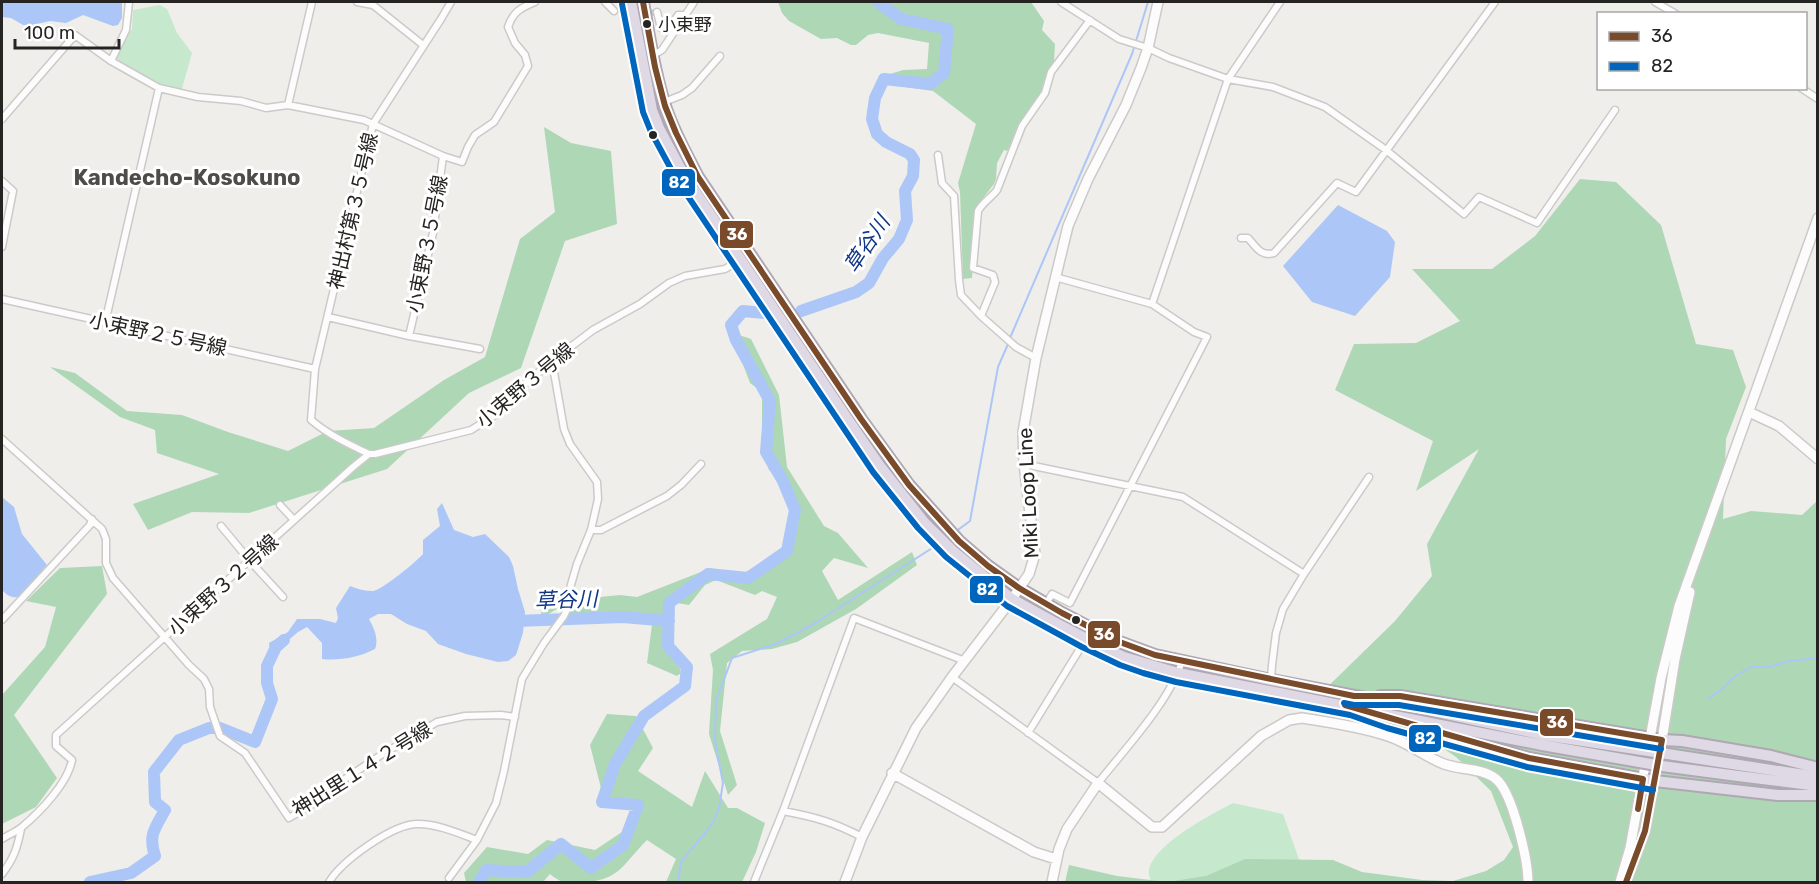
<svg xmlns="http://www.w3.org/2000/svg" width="1819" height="884" viewBox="0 0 1819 884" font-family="Rubik,'Noto Sans JP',sans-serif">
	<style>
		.green { fill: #c6e8cc }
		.forest { fill: #aed7b6 }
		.water { fill: #acc6f8 }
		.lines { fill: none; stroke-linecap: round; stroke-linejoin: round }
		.stream { stroke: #acc6f8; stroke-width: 2 }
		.river { stroke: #acc6f8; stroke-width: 12 }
		.street-tunnel { stroke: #c7c6c3; stroke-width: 6; stroke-dasharray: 6 3; stroke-linecap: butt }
		.street-casing { stroke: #cccac8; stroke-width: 9 }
		.secondary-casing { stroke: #cccac8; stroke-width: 12 }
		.highway-casing { stroke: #afa8b3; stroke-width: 14 }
		.street { stroke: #fdfcfc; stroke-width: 6 }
		.secondary { stroke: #fdfcfc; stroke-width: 9 }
		.highway { stroke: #dfd9e5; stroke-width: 10 }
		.highway-bridge-casing { stroke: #afa8b3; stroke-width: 14; stroke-linecap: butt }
		.highway-bridge { stroke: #dfd9e5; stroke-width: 10 }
		.bus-1-casing { stroke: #fff; stroke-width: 10 }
		.bus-2-casing { stroke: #fff; stroke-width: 10 }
		.bus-1 { stroke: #7a4b2a; stroke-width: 6 }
		.bus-2 { stroke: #0065bd; stroke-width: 6 }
		.bus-dot { fill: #252422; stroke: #fff; stroke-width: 2 }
		.labels { text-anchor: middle; stroke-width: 6; stroke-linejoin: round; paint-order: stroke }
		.bus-label { font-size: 18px; fill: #252422; stroke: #fff; text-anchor: start }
		.street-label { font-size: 20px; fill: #252422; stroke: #fff }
		.water-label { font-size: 21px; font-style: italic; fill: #103686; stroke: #fff }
		.quarter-label { font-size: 22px; font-weight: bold; fill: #4d4c47; stroke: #fff }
		.line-badge { stroke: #fff; stroke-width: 2 }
		.badge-label { font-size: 16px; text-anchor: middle; font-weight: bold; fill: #fff }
	</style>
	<rect width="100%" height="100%" fill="#f0eeeb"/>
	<path class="green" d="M160 5 167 9 177 33 192 53 181 92 159 86 115 61 122 45 132 29 133 10Z
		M1233 803 1283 814 1307 882H1151C1150 878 1148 874 1149 869 1156 843 1210 815 1233 803Z"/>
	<path class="forest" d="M778 2H1031L1044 21 1042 30 1055 44 1054 62 1042 93 1007 151 1004 150 997 163 996 179 994 184 977 206 972 278 963 279 960 192 958 183 976 124 933 91 877 83 880 77 903 70 927 69 929 43 878 33 868 35 856 45H851L837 38 821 39 789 21 782 13Z
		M544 127 571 143 611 151 617 224 565 241 521 368 469 393 387 469 249 513 192 512 148 530 133 504 219 474 157 453 155 430 120 417 50 367 75 373 127 411 182 415 228 432 288 451 328 431 374 428 444 380 485 357 520 239 555 212Z
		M1580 179 1616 182 1661 225 1696 344 1733 350 1746 387 1726 439 1723 519 1751 511 1802 515 1817 501V882H1065L1069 865 1117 876 1167 882 1206 876 1245 859 1333 860 1362 872 1422 880 1453 881 1486 871 1504 860 1513 847 1491 791 1456 757 1422 734 1357 721 1326 710 1314 700 1395 621 1432 576 1427 544 1479 449 1416 491 1433 441 1335 390 1354 344 1416 343 1460 321 1412 269H1492L1535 236Z
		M739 335 751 339 779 395 787 467 824 526 838 533 868 568 834 558 822 571 838 600 912 552 917 565 856 609 797 642 772 649 742 651 727 663 720 731 737 785 728 795 709 734 713 670 710 654 767 619 777 597 762 591 755 595 716 580 705 585 689 605 671 602 669 633 664 642 670 656 680 668 681 673 677 676 647 663 652 625 573 617 560 607 542 618 539 599 558 597 580 599 620 595 637 597 711 568 741 580 760 574 783 558 796 504 790 486 769 470 762 449V392L750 383 734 341Z
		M102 566 107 594 14 715 57 778 36 807 2 824V695L45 647 56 607 26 601 60 568Z
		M607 714 636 716 653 748 638 771 692 807 705 771 728 808H737L765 823 756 852 742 882H666L676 859 647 840C622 865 619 882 580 882 565 882 562 884 550 874L543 882H466L464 873 487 847 528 854 547 840 595 850 625 830 637 800H604L590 745Z"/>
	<path class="water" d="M2 2H122V18L118 25 113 26 83 15 66 23 50 21 32 25H23L11 18 2 17Z
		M1338 205 1387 231 1395 242 1390 277 1355 316 1312 302 1283 266Z
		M2 497 14 507 22 534 47 565 19 597C11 598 8 596 2 590Z
		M442 503 454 530 473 537 485 534 509 557 513 566 518 589 525 612 523 633 516 655 508 661 498 662 466 654 438 644 426 631 407 624 391 614H378L369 619C374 628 379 639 375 649 360 657 339 661 322 659V643L307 627 298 632 275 652 270 653 269 643 288 632 297 619H320L336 623 338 618 336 608 350 586C357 589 365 591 373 591 382 590 416 562 423 554V540L440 526 437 509Z"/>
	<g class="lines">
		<path class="stream" d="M1010 338 1132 54 1148 2
			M955 532 970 521 998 367 1008 344
			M1709 698 1722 689 1735 676 1751 667H1767L1790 661 1818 658
			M678 882 681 862 713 823 719 808 723 783 715 742 716 701 732 658 776 644 812 625 940 543"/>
		<path class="river" d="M801 311 856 292 869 283 883 258 899 239 907 220 905 191 913 176 914 160 910 154 886 142 877 134 872 119 875 98 884 79 930 84 944 73 948 29 901 19 878 2
			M510 617 516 621 623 617 669 621
			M90 882 131 873 155 856C148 835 155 828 165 810L155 802 154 772 179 740 209 728H220L255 742 272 699 267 683V666L276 647 284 640
			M479 882 486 870 527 872 561 844 591 868 623 845 638 805 602 802 615 764 644 716 685 686 687 667 668 646 669 603 708 574 748 578 787 551 795 510 783 481 766 452 770 401 736 340 731 325 743 311 765 313"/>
		<path class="street-tunnel" d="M624 17 657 12"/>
		<g class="street-casing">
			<path id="street" d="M357 2 373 5 423 45
				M451 2 441 19 373 124 315 369 311 420C329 435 348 444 369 454H375L471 430 495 415 518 390 552 361 593 330 640 304 669 283 685 276 725 269 741 259
				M605 2 614 11
				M622 2 624 17
				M1061 2 1119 39 1148 48 1169 58 1228 79 1273 87 1325 107 1386 150 1464 214 1479 197 1537 223 1615 110
				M1655 2 1676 14
				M657 12 661 28 669 29 678 15H685
				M652 56 662 50 694 2
				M111 61 126 30 129 2
				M1801 88 1818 99
				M664 102 682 95 692 88 720 56
				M288 105 312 2
				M2 119 75 35 111 61 159 88 198 97 241 101 266 108 288 105 364 120 443 156 433 233 409 336
				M938 155 942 183 954 196 959 280 961 295 981 316 1016 347 1036 358
				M443 156 462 162 468 147 475 135 494 122 528 66 525 55 515 43 508 27C513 12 520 8 535 2
				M2 181 13 191 2 247
				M1241 238H1248C1256 247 1261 257 1274 253L1337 183 1356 192 1495 2
				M2 299 315 369
				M1152 304 1228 79 1280 2
				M981 316 995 282 993 275 973 268 978 211C983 202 991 198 997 190L1022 126 1045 93 1051 72 1090 20
				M328 317 409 336 480 349
				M105 323 159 88
				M2 439 102 529 106 539V563L113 578 189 665 204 679 209 689 210 707 220 736 245 753 289 818 326 796 345 779 378 757 437 722 465 716 501 715 515 717
				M1024 464 1183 497 1304 574
				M280 505 294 520
				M221 526 250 561 283 597
				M591 530H601L667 496 681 485 701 464
				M1046 604 1052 594 1070 603 1207 337 1194 332 1152 304 1055 277
				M2 620 90 525 92 519
				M952 677 1098 783C1125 749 1170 701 1182 661
				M1271 680 1272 665 1276 633 1283 609 1304 574 1369 477
				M1028 733 1086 639
				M783 811C815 817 833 822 862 837
				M2 839C8 835 16 832 22 827 40 812 68 783 72 760L56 746V735L353 467 369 454
				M2 874C14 858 17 849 21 829
				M449 878 477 840 496 803 504 771 522 679 544 643 564 616 568 607V595L577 564 591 530 598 499 597 482 570 444 564 429 552 361
				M329 882C342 861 392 824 418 824 438 824 458 833 477 840
				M754 882 783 811 854 618 965 661"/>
		</g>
		<g class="secondary-casing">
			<path id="secondary" d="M1749 412 1779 426 1818 459
				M892 773 1034 852 1056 859
				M845 882 862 837 916 728 952 677 1012 599 1029 574 1035 554 1024 464 1023 432 1036 358 1068 226 1088 179 1126 105 1141 68 1148 48 1158 2
				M1052 882 1059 849 1067 829 1098 783 1152 827H1162L1261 736 1289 720 1302 718C1329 722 1366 728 1391 737 1410 744 1426 757 1444 764 1460 770 1483 768 1496 779 1513 793 1528 861 1528 882
				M1620 882 1630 848 1661 678 1679 606 1818 218
				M1626 882 1645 831 1662 740 1675 659 1690 592"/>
		</g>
		<g class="highway-casing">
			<path id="highway" d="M631 2 652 110 659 128 684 175 851 424 880 466 924 522 952 550 1012 599 1052 621 1106 649 1124 657 1178 673 1542 745
				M643 2C649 36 654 72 665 106 673 131 686 154 698 177L861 419 909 485 959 541 988 566 1019 588 1062 613 1098 632 1117 641 1155 655 1271 680 1428 710 1544 735
				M1380 696H1400L1662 740 1682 741 1771 756 1818 768
				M1415 726 1529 758 1655 781 1778 795H1818
				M1739 765 1818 777
				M1738 776 1818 786"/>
		</g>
		<use href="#street" class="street"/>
		<use href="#secondary" class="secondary"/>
		<use href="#highway" class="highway"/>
		<g class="highway-bridge-casing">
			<path id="highway-bridge" d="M1544 735 1739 765
				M1542 745 1662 766 1738 776"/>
		</g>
		<use href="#highway-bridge" class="highway-bridge"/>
		<g class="bus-1-casing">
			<path id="bus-1" d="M643 2 655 67 665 106 676 133 698 177 861 419 909 485 959 541 988 566 1019 588 1062 613 1117 641 1155 655 1354 696H1400L1662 740 1645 831 1626 882
				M1345 705 1529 758 1643 779 1638 809"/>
		</g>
		<g class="bus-2-casing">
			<path id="bus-2" d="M622 4 643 112 651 132 677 180 873 472 918 528 946 557 1007 606 1082 647 1120 665 1143 673 1176 682 1350 715 1387 728 1527 767 1653 790
				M1344 703 1354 705H1399L1661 749"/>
		</g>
		<use href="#bus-1" class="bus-1"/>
		<use href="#bus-2" class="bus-2"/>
	</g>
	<g class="bus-dot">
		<circle cx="647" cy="24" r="5"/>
		<circle cx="653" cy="135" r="5"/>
		<circle cx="1076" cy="620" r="5"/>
	</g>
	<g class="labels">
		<g class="bus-label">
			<text x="658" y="31">小束野</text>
		</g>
		<g class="street-label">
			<text transform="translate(353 211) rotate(-77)" y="7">神出村第３５号線</text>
			<text transform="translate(427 244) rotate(-79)" y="7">小束野３５号線</text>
			<text transform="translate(158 334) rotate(12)" y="7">小束野２５号線</text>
			<text transform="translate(525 385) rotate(-40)" y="7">小束野３号線</text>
			<text transform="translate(1028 493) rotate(-93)" y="7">Miki Loop Line</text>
			<text transform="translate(223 585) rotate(-42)" y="7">小束野３２号線</text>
			<text transform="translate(362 769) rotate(-32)" y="7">神出里１４２号線</text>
		</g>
		<g class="water-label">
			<text transform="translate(867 244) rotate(-56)" y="7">草谷川</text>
			<text transform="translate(566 600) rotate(-2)" y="7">草谷川</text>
		</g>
		<g class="quarter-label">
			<text x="187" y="185">Kandecho-Kosokuno</text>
		</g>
	</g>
	<g class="line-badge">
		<rect x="661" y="168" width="35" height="29" rx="6" fill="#0065bd"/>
		<rect x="719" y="220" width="35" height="29" rx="6" fill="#7a4b2a"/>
		<rect x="969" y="575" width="35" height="29" rx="6" fill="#0065bd"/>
		<rect x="1087" y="620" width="34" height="29" rx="6" fill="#7a4b2a"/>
		<rect x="1539" y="708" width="35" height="29" rx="6" fill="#7a4b2a"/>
		<rect x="1408" y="724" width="34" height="29" rx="6" fill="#0065bd"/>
	</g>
	<g class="badge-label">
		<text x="679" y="188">82</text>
		<text x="737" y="240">36</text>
		<text x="987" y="595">82</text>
		<text x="1104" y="640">36</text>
		<text x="1557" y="728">36</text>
		<text x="1425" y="744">82</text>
	</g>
	<rect width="1819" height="884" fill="none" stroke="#252422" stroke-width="6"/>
	<rect x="1597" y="12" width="210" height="78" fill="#ffffff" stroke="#a8a7a7" stroke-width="1.5"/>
	<rect x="1609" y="32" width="30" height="9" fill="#7a4b2a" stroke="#a8a7a7" stroke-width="1.5"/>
	<text x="1651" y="42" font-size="18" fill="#252422">36</text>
	<rect x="1609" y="62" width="30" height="9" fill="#0065bd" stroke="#a8a7a7" stroke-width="1.5"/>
	<text x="1651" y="72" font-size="18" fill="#252422">82</text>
	<path d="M15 39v9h104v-9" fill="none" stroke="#252422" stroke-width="3"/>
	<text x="24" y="39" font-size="18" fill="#252422" stroke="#ffffff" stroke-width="4.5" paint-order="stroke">100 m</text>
</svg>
